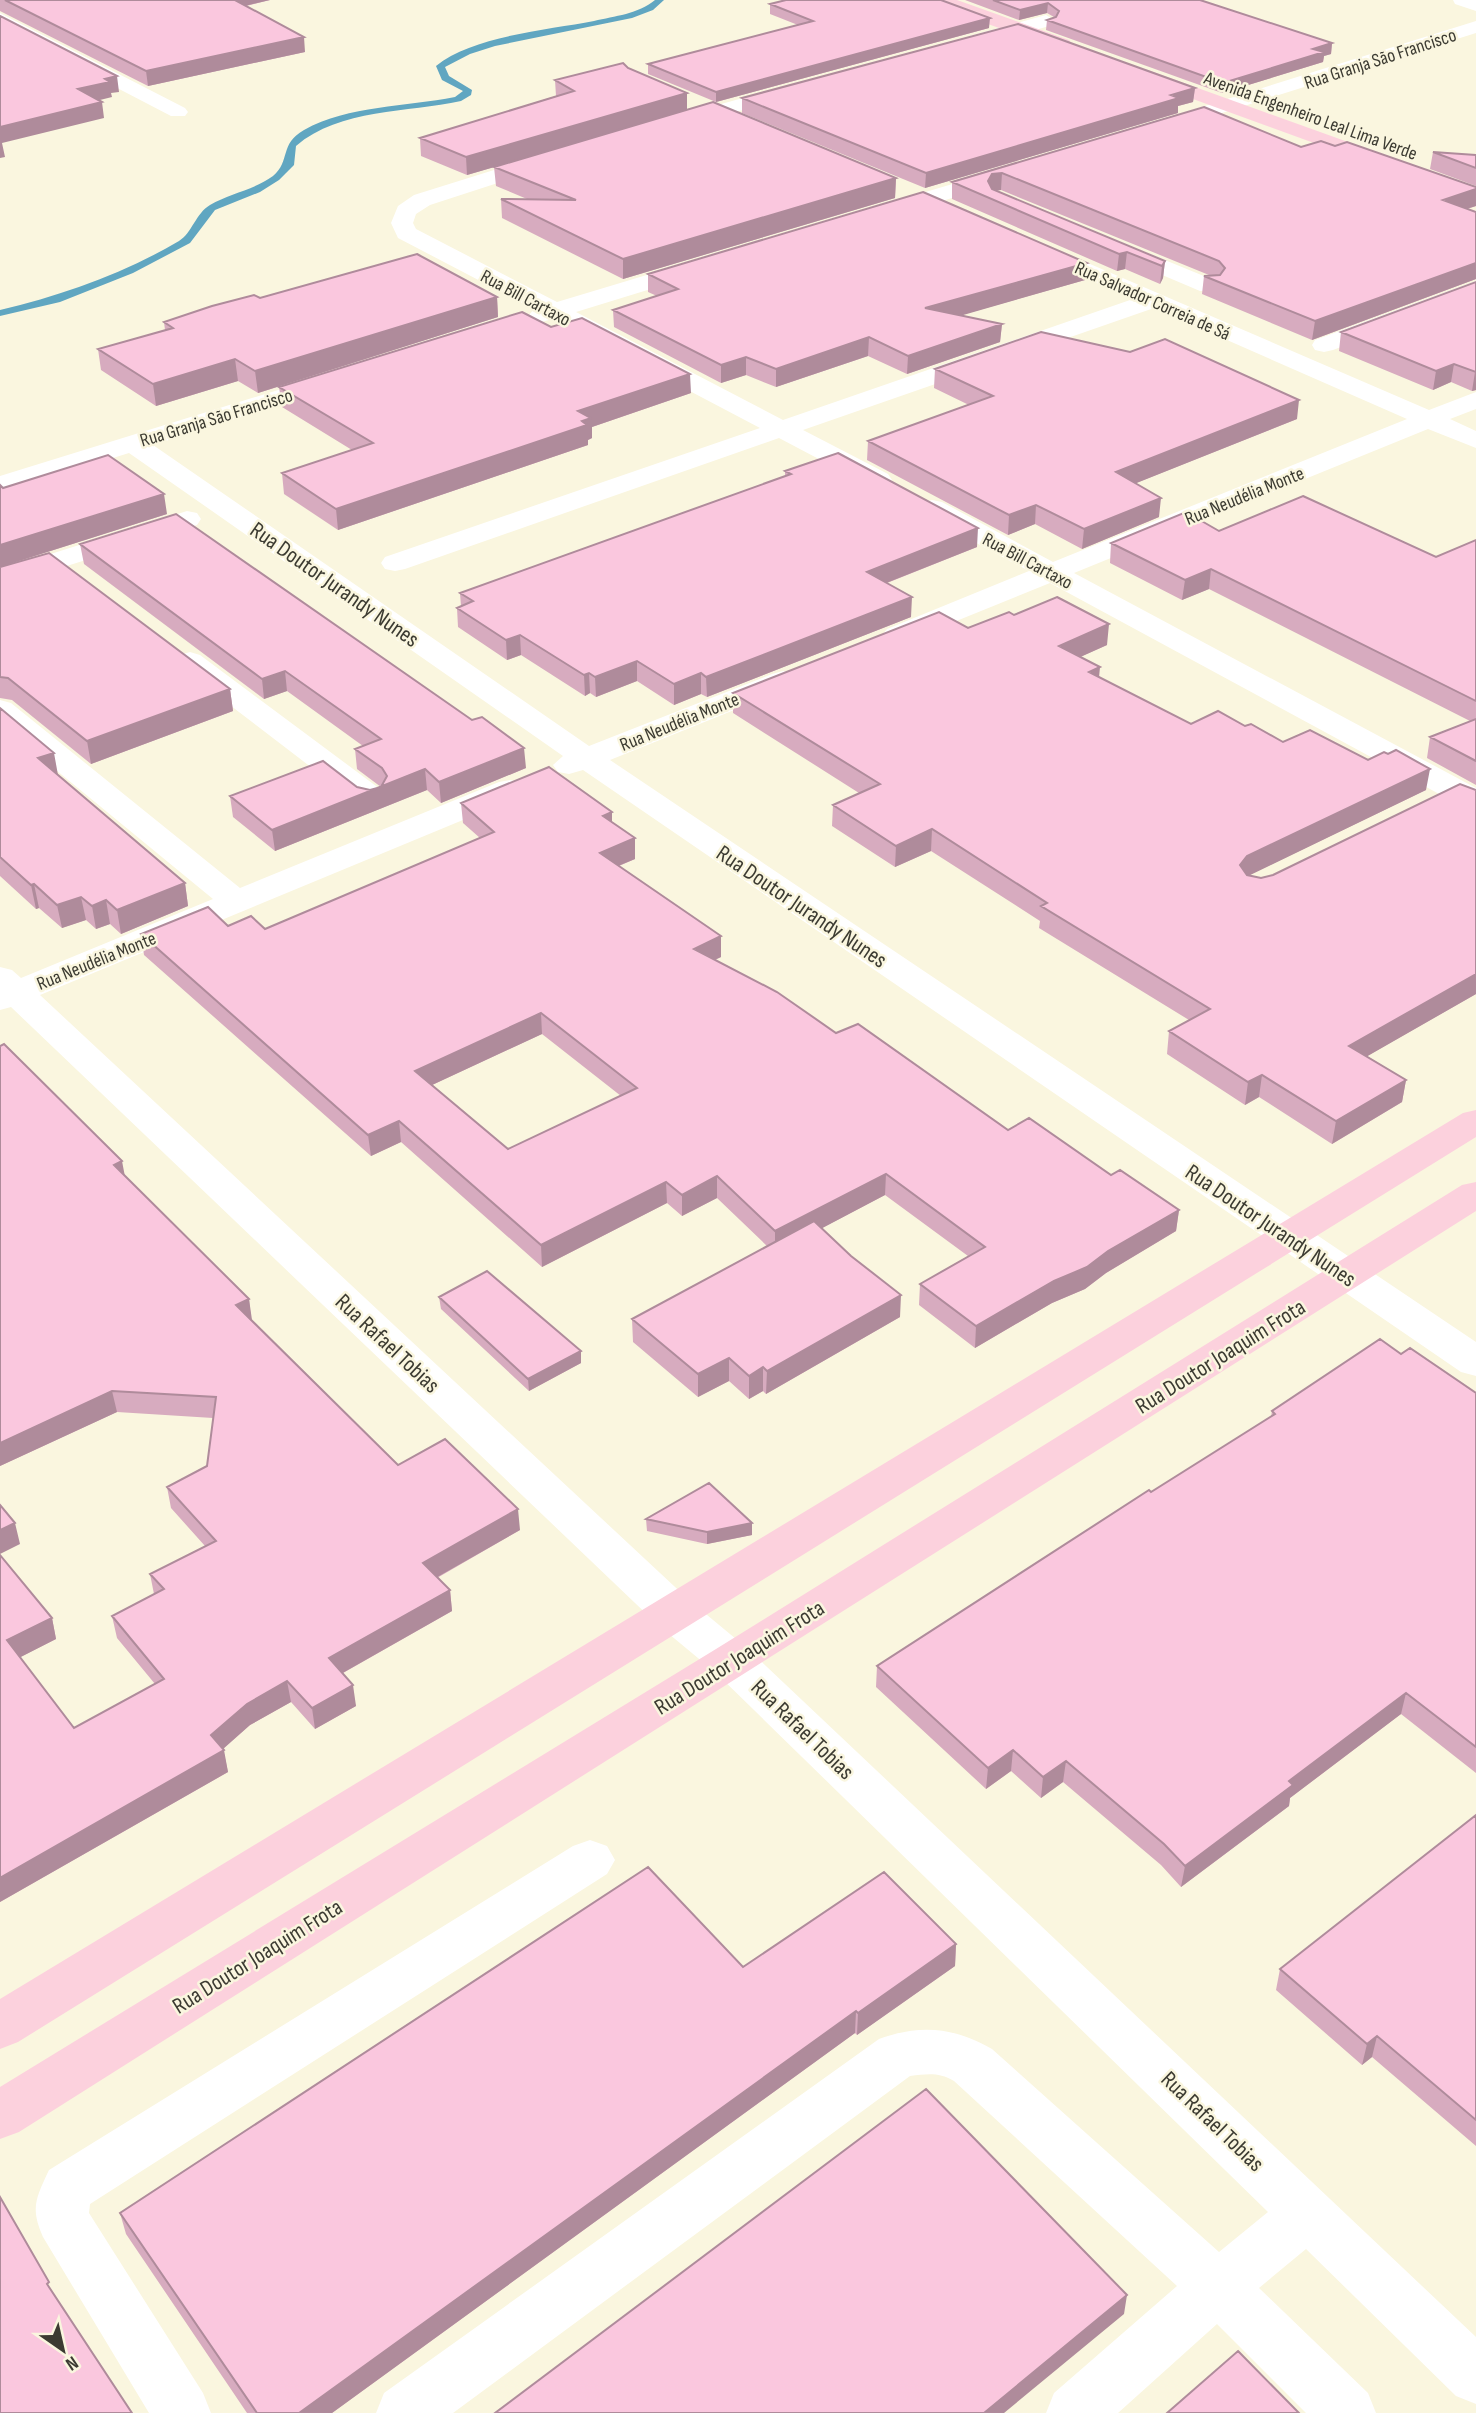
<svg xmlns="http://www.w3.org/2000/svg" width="1476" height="2413" viewBox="0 0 1476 2413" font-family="'Sofia Sans Condensed',sans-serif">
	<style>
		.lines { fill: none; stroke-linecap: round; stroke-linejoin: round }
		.stream { fill: #60a6c1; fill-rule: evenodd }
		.street { fill: #fff; fill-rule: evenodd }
		.secondary { fill: #fcd1dd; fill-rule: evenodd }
		.wall { fill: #d7abbf; fill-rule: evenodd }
		.shaded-wall { fill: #af8b9b }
		.building { fill: #fac7de; stroke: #af8b9b; stroke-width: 2; fill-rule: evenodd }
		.labels { text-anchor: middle; stroke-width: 5; stroke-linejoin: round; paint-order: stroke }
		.far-street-label { font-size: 19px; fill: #3c3b32; stroke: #faf6df }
		.street-label { font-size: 23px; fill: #3c3b32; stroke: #faf6df }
	</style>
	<rect width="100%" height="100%" fill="#faf6df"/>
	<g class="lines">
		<path class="stream" d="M655 0H664L653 10 632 18 495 46 470 54 445 67 449 76 472 90 471 95 461 101C408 113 340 108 296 146L294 165 279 180 260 192 215 210 190 243 133 273 60 302 0 316V310C63 295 123 274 179 241 192 233 196 213 210 205 230 193 254 190 273 176 291 161 279 144 304 130 349 105 406 107 455 97L463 91 442 80 436 66C472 36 548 30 594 21 615 16 638 14 655 0Z"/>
		<path class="street" d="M1453 0H1476V11L1455 4Z
			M0 13 185 108 188 112 185 116H171L0 27Z
			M1046 15 1056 21 1053 25 977 46 967 40 970 36Z
			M1476 21V33L1171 129H1157L1154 125 1157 121Z
			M791 85 798 87 801 91 798 95 677 128 670 126 667 122 670 118Z
			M545 154 553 155 556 160 553 165 430 205 416 214 413 223 416 229 557 302 690 262H706L710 267 706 272 576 312 783 420 1133 299 1031 254 1028 249 1031 244 1039 242 1429 410 1476 392V409L1450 419 1476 431V448L1428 429 1074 573 1476 788V811L1465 808 1050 583 907 641 897 644 887 641 882 635 887 629 1029 571 922 514 918 508 922 502 932 500 942 502 1053 562 1407 419 1154 308 803 430 888 474 892 480 888 486 879 488 870 486 779 438 405 569 395 571 385 569 381 563 385 557 760 428 553 319 541 322 533 320 529 315 534 309 398 238 391 223 398 206 414 195Z
			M1003 169 1011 170 1014 175 1011 180 883 219 875 217 872 212 875 207Z
			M1116 240 1216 281 1220 286 1216 291H1200L1108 252 1105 247 1108 242Z
			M1476 281V296L1333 350 1324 352 1315 350 1312 345 1315 340Z
			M330 374 339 376 342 381 339 386 153 445 589 746 772 674 783 671 794 674 798 680 794 686 610 760 1476 1342V1376L1461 1372 583 770 569 774 558 772 553 765 563 756 129 453 0 493V476Z
			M187 511 197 513 201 519 197 525 0 587V570Z
			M190 652 200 655 376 786 381 793 376 800 365 803 354 800 180 667 175 661 180 655Z
			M0 700 11 703 240 888 499 782 510 780 521 782 526 789 521 796 40 995 689 1600 748 1649 1476 2337V2404L1456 2396 1306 2249 1259 2288 1368 2393 1376 2413H1306L1217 2324 1118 2413H1046L1054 2393 1177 2286 954 2081C939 2072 927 2074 910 2076L453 2413H376L384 2393 879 2039C920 2024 954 2027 992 2049L1219 2252 1268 2212 716 1673 657 1624 11 1007 0 1010V967L12 970 21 978 213 899 0 724Z
			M590 1840 607 1846 615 1860 607 1874 90 2204 89 2213 203 2393 211 2413H149L43 2237C30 2208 36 2198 49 2170L573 1846Z"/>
		<path class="secondary" d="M930 0H957L1069 40 1072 44 1062 50 1055 48 932 4Z
			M1145 69 1476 188V202L1138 79 1135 75 1138 71Z
			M1476 1110V1137L18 2042 0 2049V1999L1463 1113Z
			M1476 1182V1211L19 2132 0 2139V2087L716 1649 1462 1185Z"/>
	</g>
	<path class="wall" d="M0 0H270L246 6 305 52 148 86 0 11Z
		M965 0H1200L1332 43 1331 54 1324 56 1323 62 1222 93 1046 30 1047 20 1054 17 1047 13 1019 20Z
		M770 4 989 28 716 102 648 74V64L798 25 770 14Z
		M628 68 687 93V110L896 178 895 198 623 279 502 218 501 199H527L496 186 494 167 524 158 467 175 421 156 420 138 556 96 555 80Z
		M1195 88 1193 102 1178 106V113L925 188 742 113V98Z
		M1204 107 1301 147 1335 146 1476 187V206L1467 209 1476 212V279L1312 340 1202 294 1204 276 1209 275 1001 190 995 191 1165 261 1163 278 1160 284 1125 269 1117 271 952 199V182Z
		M1433 152 1476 155V186L1430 169Z
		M648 274 1085 280 961 315 1002 324 1000 342 907 374 868 356 776 387 746 375 721 383 614 327 613 310 657 296 648 292Z
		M1476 282V390L1472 391 1451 382 1433 390 1339 351 1341 332Z
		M497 297 498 317 258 393 238 381 156 406 101 370 98 349 165 330 164 322 260 298Z
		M551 327 691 393 592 427V438L588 440V445L338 530 284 494 282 473 352 450 282 407 279 387Z
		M935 369 1297 419 1136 483 1159 517 1082 549 1035 524 1008 535 867 460 868 441 969 405 934 388Z
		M785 471 977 547 887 583 911 617 707 697 701 694 674 705 637 681 596 697 590 693 585 696 521 655 507 660 458 627 457 608 461 606 460 593 785 476Z
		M0 485 3 488 167 514 3 566 230 689 233 711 91 764 12 700 0 698Z
		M1219 531 1436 557 1476 540V785L1427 758 1430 737 1470 721 1209 589 1182 600 1110 563 1111 543Z
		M80 544 526 768 441 803 427 790 275 851 233 817 230 796 357 787 370 790 381 787 357 769 355 749 363 746 287 691 264 699 84 564Z
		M1014 615 1107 645 1080 657 1099 677 1191 724 1245 726 1283 742 1426 790 1249 875 1261 878 1273 875 1476 790V994L1367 1056 1406 1080 1402 1102 1332 1144 1259 1097 1245 1105 1167 1054 1169 1031 1189 1020 1039 928 1040 921 931 851 895 867 832 826 833 805 859 793 733 713V693Z
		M0 708 58 775 185 883 188 906 121 934 110 924 96 929 86 920 62 928 39 908 36 909 0 876Z
		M461 803 612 812V822L635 859 619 866 721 936V957L715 960 836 1033 1008 1130 1111 1175 1179 1210 1176 1231 1106 1273 1085 1289 1052 1303 975 1348 919 1305 920 1284 968 1256 885 1195 822 1228 900 1317 766 1394 763 1391 749 1399 729 1381 698 1397 633 1342 632 1319 767 1246 717 1198 682 1216 667 1203 542 1267 401 1142 371 1156 144 955 141 934 228 926 265 929 480 838 463 823ZM542 1034 621 1096 508 1149 432 1085Z
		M0 1046 125 1177 249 1299 251 1320 398 1465 520 1530 437 1578 450 1590 452 1611 343 1673 356 1706 315 1729 291 1702 250 1725 223 1749 228 1772 0 1902V1555L52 1618 56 1639 20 1657 74 1728 155 1684 117 1638 112 1616 154 1594 150 1574 205 1546 171 1508 167 1487 207 1466 213 1418 117 1412 0 1466Z
		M439 1297 581 1363 529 1391 441 1309Z
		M1401 1354 1476 1393V1773L1401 1714 1290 1798 1289 1806 1181 1887 1161 1865 1063 1782 1041 1798 1011 1771 986 1789 876 1687 877 1666 1271 1417 1272 1411Z
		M646 1519 752 1523V1535L707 1544 647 1531Z
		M1476 1815V2146L1372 2057 1362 2065 1276 1990 1280 1969Z
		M956 1944 955 1966 857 2035 855 2033 332 2413H247L126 2234 120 2213 743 1967Z"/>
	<path class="shaded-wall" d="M227 0H270L228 10Z
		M1048 3 1047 13 1019 20 1020 10Z
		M990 18 989 28 716 102V92Z
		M304 37 305 52 148 86 146 71Z
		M1332 43 1331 54 1324 56 1323 62 1222 93 1223 83 1313 49Z
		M117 76 119 92 111 93 112 97 80 105 78 89 105 79Z
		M1195 88 1193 102 1178 106V113L925 188 926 173Z
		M687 93V111L467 175 466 157Z
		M102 102 104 118 2 143 5 157 0 158V127Z
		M1002 173 1001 190 991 191 988 181 992 174Z
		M896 178 895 198 623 279V259Z
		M1476 189V206L1440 217 1443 200Z
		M1127 252 1125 269 1117 271 1119 254Z
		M1165 261 1163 278 1160 284 1162 266Z
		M1087 263 1085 280 925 326V308Z
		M1476 263V279L1312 340 1315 321Z
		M497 297 498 317 258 393 255 371Z
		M1002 324 1000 342 907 374 908 356Z
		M869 337 868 356 776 387V369Z
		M746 357V375L721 383V365Z
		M235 359 238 381 156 406 153 384Z
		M1454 364 1451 382 1433 390 1436 371Z
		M1475 372H1476V390L1472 391Z
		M690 374 691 393 592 427V438L588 440V445L338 530 336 509 578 411Z
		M1299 400 1297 419 1114 492 1116 472Z
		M164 494 167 514 0 567V545Z
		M1161 498 1159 517 1082 549 1084 529Z
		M1036 505 1035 524 1008 535 1009 515Z
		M978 528 977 547 866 591 867 572Z
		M1211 569 1209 589 1182 600 1185 580Z
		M912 597 911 617 707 697 706 677Z
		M1109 624 1107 645 1058 667 1059 646Z
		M520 635 521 655 507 660 506 640Z
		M637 661V681L596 697 595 677Z
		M1100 667 1098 688 1089 672Z
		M285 671 287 691 264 699 262 679Z
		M589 673 590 693 585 696 584 675Z
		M701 673V694L674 705V684Z
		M230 689 233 711 91 764 87 741Z
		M524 748 526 768 441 803 439 782Z
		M54 753 58 775 38 758Z
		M425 769 427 790 275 851 272 830Z
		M1430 769 1426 790 1244 878 1240 865 1247 856Z
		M612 812V832L603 816Z
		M932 829 931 851 895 867 896 846Z
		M635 838V859L601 873 600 853Z
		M185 883 188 906 121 934 117 910Z
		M34 884 39 908 36 909 31 885Z
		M81 897 86 920 62 928 57 905Z
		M106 900 110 924 96 929 92 906Z
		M721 936V957L694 969V949Z
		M1476 974V994L1345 1069 1349 1046Z
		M541 1013 542 1034 417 1092 415 1071Z
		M1262 1075 1259 1097 1245 1105 1248 1082Z
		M1406 1080 1402 1102 1332 1144 1336 1121Z
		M399 1121 401 1142 371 1156 368 1135Z
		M122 1161 126 1182 114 1165Z
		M886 1174 885 1195 775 1253V1231Z
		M717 1176V1198L682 1216V1195Z
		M666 1182 667 1203 542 1267 541 1245Z
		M1179 1210 1176 1231 1106 1273 1085 1289 1052 1303 975 1348 976 1326Z
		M901 1295 900 1317 766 1394 767 1371Z
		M249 1299 252 1320 239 1326 236 1305Z
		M581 1351V1363L529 1391 528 1379Z
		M729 1358V1381L698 1397V1374Z
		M763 1367V1391L749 1399V1376Z
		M112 1391 117 1412 0 1466V1443Z
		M518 1509 520 1530 425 1584 423 1563Z
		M15 1523 20 1544 0 1554V1530Z
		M752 1523V1535L707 1544V1532Z
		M450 1590 452 1611 332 1679 329 1658Z
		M52 1618 56 1639 13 1661 7 1640Z
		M287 1681 291 1702 250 1725 215 1756 211 1735 247 1704Z
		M353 1685 356 1706 315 1729 312 1708Z
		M1406 1693 1401 1714 1290 1798 1289 1806 1181 1887 1185 1866 1289 1781Z
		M224 1750 228 1772 0 1902V1878Z
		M1013 1750 1011 1771 986 1789 988 1768Z
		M1066 1761 1063 1782 1041 1798 1043 1777Z
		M956 1944 955 1966 857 2035 858 2013Z
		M856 2011 855 2033 332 2413H299Z
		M1377 2036 1372 2057 1362 2065 1367 2044Z
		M1127 2295 1124 2314 1004 2413H984Z"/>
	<path class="building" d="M5 0H235L304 37 146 71Z
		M786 0H941L990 18 716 92 648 64 813 21 770 4Z
		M993 0H1200L1332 43 1313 49 1324 52 1223 83 1047 20 1056 17 1059 11 1048 3 1020 10Z
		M0 16 117 76 105 79 110 82 78 89 102 102 0 127Z
		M1018 24 1195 88 1171 95 1179 98 926 173 742 98Z
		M623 63 628 68 687 93 466 157 420 138 574 91 555 80Z
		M713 102 896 178 623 259 501 199 576 200 494 167Z
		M1204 107 1301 147 1321 141 1335 146 1347 142 1476 187V189L1443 200 1476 212V263L1315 321 1204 276 1220 275 1225 268 1219 261 1002 173 992 174 988 181 992 189 1165 261 1162 266 1127 252 1119 254 952 182Z
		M1433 152 1476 155V168Z
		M923 192 1087 263 925 308 1002 324 908 356 869 337 776 369 746 357 721 365 613 310 678 289 648 274Z
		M417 254 497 297 255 371 235 359 153 384 98 349 173 328 164 322 212 306 254 295 260 298Z
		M1476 282V372L1454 364 1436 371 1341 332Z
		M522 312 551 327 582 318 690 374 578 411 591 418 582 421 587 425 336 509 282 473 373 443 279 387Z
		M1041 332 1130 352 1165 339 1299 400 1116 472 1161 498 1084 529 1036 505 1009 515 868 441 993 396 935 369Z
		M838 453 978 528 867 572 912 597 706 677 701 673 674 684 637 661 595 677 589 673 584 675 520 635 506 640 457 608 473 601 460 593 791 474 785 471Z
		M108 455 164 494 0 545V485L3 488Z
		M1303 496 1436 557 1476 540V701L1211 569 1185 580 1111 543 1186 512 1219 531Z
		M176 514 472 720 482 717 524 748 439 782 425 769 272 830 230 796 323 761 357 787 370 790 381 787 387 776 382 768 355 749 381 739 285 671 262 679 80 544Z
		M49 553 230 689 87 741 8 678 0 677V567Z
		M1057 597 1109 624 1059 646 1100 667 1089 672 1191 724 1218 711 1245 726 1251 724 1283 742 1310 730 1368 760 1384 752 1388 754 1396 750 1430 769 1247 856 1240 865 1247 875 1261 878 1273 875 1460 784 1476 790V974L1349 1046 1406 1080 1336 1121 1262 1075 1248 1082 1169 1031 1210 1009 1041 906 1047 903 932 829 896 846 833 805 880 784 733 693 939 612 968 628 1009 612 1014 615Z
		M0 708 54 753 38 758 185 883 117 910 106 900 92 906 81 897 57 905 34 884 31 885 0 857Z
		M1476 719V761L1430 737Z
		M549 767 612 812 603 816 635 838 600 853 721 936 694 949 777 992 836 1033 858 1024 1008 1130 1029 1118 1111 1175 1120 1170 1179 1210 1108 1251 1087 1267 1054 1281 976 1326 920 1284 985 1247 886 1174 775 1231 717 1176 682 1195 666 1182 541 1245 399 1121 368 1135 141 934 208 907 228 926 251 916 265 929 494 832 461 803ZM541 1013 637 1088 508 1149 415 1071Z
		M4 1044 122 1161 114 1165 249 1299 236 1305 398 1465 445 1439 518 1509 423 1563 450 1590 329 1658 353 1685 312 1708 287 1681 247 1704 211 1735 224 1750 0 1878V1555L52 1618 7 1640 74 1728 164 1679 112 1616 164 1589 150 1574 216 1541 167 1487 207 1466 216 1397 112 1391 0 1443V1046Z
		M814 1221 851 1256 901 1295 767 1371 763 1367 749 1376 729 1358 698 1374 632 1319Z
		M487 1271 581 1351 528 1379 439 1297Z
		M1380 1339 1401 1354 1410 1348 1476 1393V1747L1406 1693 1289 1781 1293 1785 1185 1866 1164 1844 1066 1761 1043 1777 1013 1750 988 1768 877 1666 1149 1490 1151 1492 1275 1414 1272 1411Z
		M709 1483 752 1523 707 1532 646 1519Z
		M0 1505 15 1523 0 1530Z
		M1476 1815V2120L1377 2036 1367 2044 1280 1969Z
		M648 1867 743 1967 884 1872 956 1944 858 2013 856 2011 299 2413H257L120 2213Z
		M926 2089 1127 2295 984 2413H495Z
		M0 2197 49 2282 47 2284 132 2413H0Z
		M1238 2351 1299 2413H1167Z"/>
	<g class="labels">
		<g class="far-street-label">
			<text transform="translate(1380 58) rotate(-18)" y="7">Rua Granja São Francisco</text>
			<text transform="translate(1311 115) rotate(20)" y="7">Avenida Engenheiro Leal Lima Verde</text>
			<text transform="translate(526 297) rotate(28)" y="7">Rua Bill Cartaxo</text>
			<text transform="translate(1153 300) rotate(24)" y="7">Rua Salvador Correia de Sá</text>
			<text transform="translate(216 417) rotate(-17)" y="7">Rua Granja São Francisco</text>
			<text transform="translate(1244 495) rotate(-22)" y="7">Rua Neudélia Monte</text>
			<text transform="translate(1028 560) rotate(28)" y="7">Rua Bill Cartaxo</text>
			<text transform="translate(679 721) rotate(-22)" y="7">Rua Neudélia Monte</text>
			<text transform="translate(96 960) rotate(-22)" y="7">Rua Neudélia Monte</text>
		</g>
		<g class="street-label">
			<text transform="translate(335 584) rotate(35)" y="8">Rua Doutor Jurandy Nunes</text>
			<text transform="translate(802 906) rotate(34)" y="8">Rua Doutor Jurandy Nunes</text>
			<text transform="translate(1271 1225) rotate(34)" y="8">Rua Doutor Jurandy Nunes</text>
			<text transform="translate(388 1343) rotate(43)" y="8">Rua Rafael Tobias</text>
			<text transform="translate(1220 1356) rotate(-32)" y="8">Rua Doutor Joaquim Frota</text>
			<text transform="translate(739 1657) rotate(-32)" y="8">Rua Doutor Joaquim Frota</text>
			<text transform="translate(803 1729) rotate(44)" y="8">Rua Rafael Tobias</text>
			<text transform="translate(257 1956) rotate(-32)" y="8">Rua Doutor Joaquim Frota</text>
			<text transform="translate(1213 2121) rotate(44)" y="8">Rua Rafael Tobias</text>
		</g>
	</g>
	<g transform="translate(63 2350) rotate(146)" stroke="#faf6df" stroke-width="5" paint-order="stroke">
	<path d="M0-5L12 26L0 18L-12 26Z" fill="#3c3b32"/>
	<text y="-10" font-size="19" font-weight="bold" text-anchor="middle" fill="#3c3b32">N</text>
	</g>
</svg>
